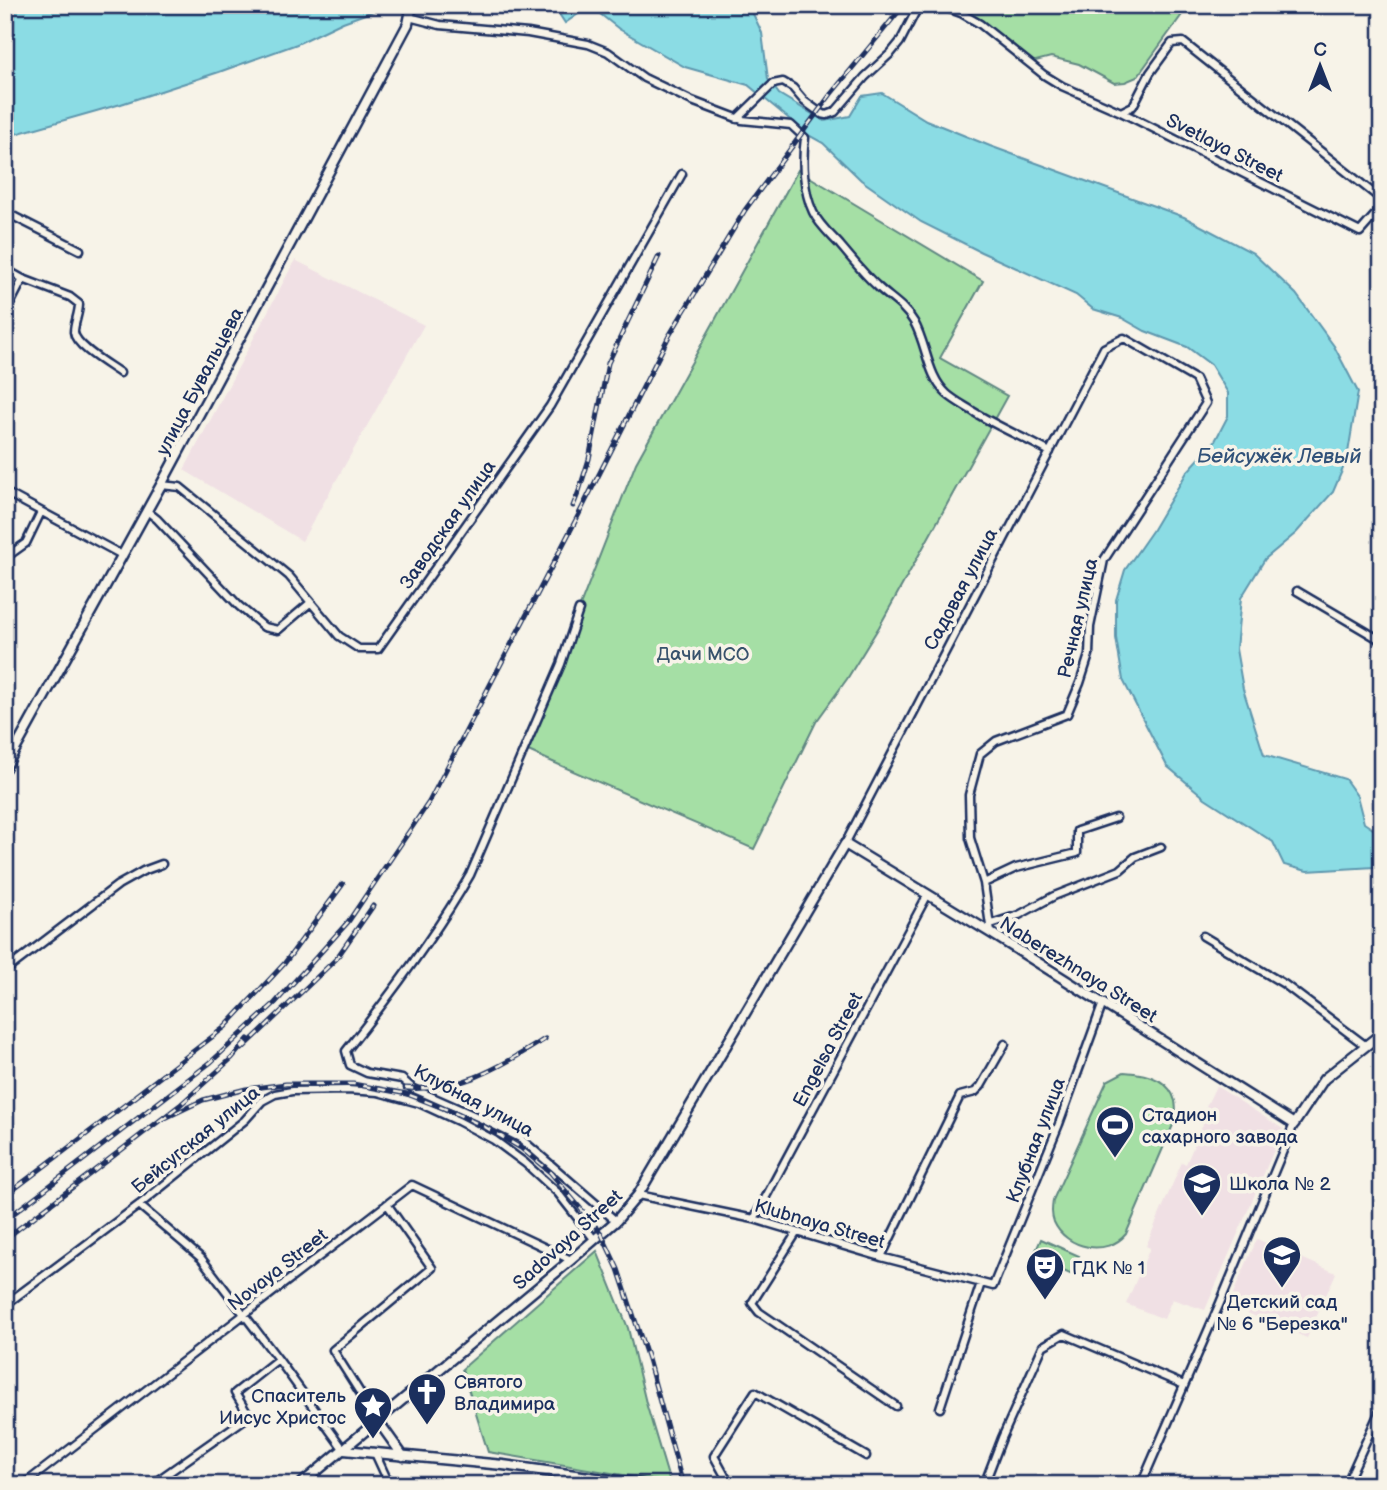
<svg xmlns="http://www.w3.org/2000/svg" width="1387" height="1490" viewBox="0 0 1387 1490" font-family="'Balsamiq Sans',sans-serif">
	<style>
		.built { fill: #f0e0e4 }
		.green { fill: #a5dfa5; stroke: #608782; stroke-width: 2 }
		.water { fill: #8bdce4; stroke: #5e97ae; stroke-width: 2 }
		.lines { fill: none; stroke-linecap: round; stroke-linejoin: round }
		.minor-casing { stroke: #1b2f5e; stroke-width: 11 }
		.tertiary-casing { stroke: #1b2f5e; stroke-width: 13 }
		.minor { stroke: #f7f3e8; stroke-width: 6 }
		.tertiary { stroke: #f7f3e8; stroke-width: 8 }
		.rail-casing { stroke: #1b2f5e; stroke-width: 5 }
		.rail { stroke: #f7f3e8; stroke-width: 2.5; stroke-dasharray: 8; stroke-linecap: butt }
		.labels { text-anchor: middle; stroke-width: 7; stroke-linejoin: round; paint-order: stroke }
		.street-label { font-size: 19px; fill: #1b2f5e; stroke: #f7f3e8 }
		.park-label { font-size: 19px; fill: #37526c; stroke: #f7f3e8 }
		.poi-label { font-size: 19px; fill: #1b2f5e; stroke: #f7f3e8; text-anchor: start }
		.water-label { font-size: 21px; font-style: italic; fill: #315279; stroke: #f7f3e8 }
	</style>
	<rect width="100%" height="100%" fill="#f7f3e8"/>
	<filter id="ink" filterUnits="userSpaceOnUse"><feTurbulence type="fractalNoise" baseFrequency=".0143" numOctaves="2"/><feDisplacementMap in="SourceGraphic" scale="14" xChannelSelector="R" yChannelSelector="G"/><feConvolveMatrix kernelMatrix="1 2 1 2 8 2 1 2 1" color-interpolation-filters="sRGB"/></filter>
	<g filter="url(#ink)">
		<path class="built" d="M295 260 424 325 302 541 184 470Z
			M1216 1086 1283 1129 1205 1310 1172 1299 1164 1319 1126 1304 1150 1248 1146 1246 1182 1162 1186 1164 1204 1122 1200 1119Z
			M1257 1239 1336 1273 1307 1338 1228 1305Z"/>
		<path class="green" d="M954 5H1189L1137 77 1125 82 1114 83 1079 64 1051 57 1032 62 983 23Z
			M798 170 983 281 940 358 1007 396 879 627 847 679 816 722 754 849C677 815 600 784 524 749L636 463Z
			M1124 1072C1144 1073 1169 1078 1175 1101 1176 1106 1176 1113 1176 1118L1126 1234C1107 1257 1066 1249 1054 1222 1051 1214 1052 1208 1053 1200L1107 1081Z
			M1041 1239 1079 1256 1070 1274 1033 1257Z
			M597 1251 628 1328 646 1403 670 1483 488 1452 462 1369Z"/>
		<path class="water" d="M5 5H379V9L343 22 297 44 219 72 121 104 5 137Z
			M563 5H749L762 33 768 79 779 94 824 121 850 116 862 96 882 93 926 120 990 146 1184 217 1253 253 1296 294 1334 346 1358 392 1347 459 1333 492 1296 533 1265 559 1241 598 1236 649 1243 689 1264 755 1345 779 1357 796 1364 823 1382 835V869L1375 867 1307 871 1284 865 1273 842 1205 798 1167 766 1123 680 1116 638V600L1125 570 1152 531 1187 472 1215 441 1228 416V393L1211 365 1187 347 1145 331 1122 318 1093 309 1076 295 981 252 921 222 861 180 823 143 810 136 748 85 685 67 619 29 590 6 565 23 559 14Z"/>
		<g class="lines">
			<g class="minor-casing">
				<path id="minor" d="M939 5 961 13 980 24 1044 75 1062 86 1121 112 1360 232 1382 207
					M409 17 440 25 528 33 588 44 608 52 644 78 692 101 742 120 791 125 805 138C802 160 803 191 813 212 819 225 831 235 840 245 852 259 863 273 876 285 889 298 904 305 914 322 927 345 927 376 947 394 955 401 965 406 974 412 998 427 1025 438 1050 452
					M1121 112 1133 106 1150 73 1172 43 1183 42 1382 200
					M737 119 773 84 783 82 793 88 804 101 822 114 827 115 835 112 865 77 891 53 900 42 918 7 921 5
					M5 212 80 250
					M5 269 23 279 70 297 79 304C79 314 74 323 74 332 75 346 109 365 120 373
					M5 314 23 279
					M161 485 180 487 289 576 339 636 359 649H378L550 406 682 174
					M5 492 122 555
					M147 511 157 519 239 606 264 627 278 630 310 603
					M5 558 26 543 41 512
					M1297 591 1382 641
					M579 610 561 664 470 875C435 936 389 997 346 1051L350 1065 367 1073 402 1079 412 1088 482 1119 520 1138 616 1221
					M845 844 1104 348 1124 338 1195 379 1206 403 1104 560 1090 627 1089 655 1080 683 1067 714 996 741 980 754 969 795 970 838 984 883 991 933
					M984 883 1016 868 1077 853V831L1116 818
					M991 924 1019 915 1054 896 1120 870 1135 857 1161 847
					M1203 936 1284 984 1366 1046
					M5 971 118 885 143 871 162 864
					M638 1195 754 1219 881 1257 993 1286 1059 1124 1103 1003
					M139 1205 201 1258 278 1359 344 1450
					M754 1219 928 894
					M797 1232 752 1303 759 1312 896 1406
					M881 1257 960 1096 975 1092 981 1086 1005 1044
					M5 1305 139 1205 245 1120 262 1101 275 1094 292 1091 347 1090 378 1092 419 1103 458 1121 494 1140 525 1163 558 1193 594 1239
					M940 1408 981 1283
					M378 1421 333 1350 432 1268 387 1204
					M375 1453 386 1477 397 1485
					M23 1485 412 1185 571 1260
					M151 1485 249 1416 235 1393 278 1359
					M730 1485 714 1456 755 1392 866 1456
					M984 1485 1002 1438 1043 1346 1064 1334 1184 1385
					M1141 1485 1220 1303 1294 1124
					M1346 1485 1382 1406"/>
			</g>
			<g class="tertiary-casing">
				<path id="tertiary" d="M5 768 161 485 408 24 412 5
					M378 1421 403 1456
					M344 1450 503 1465 647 1485
					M300 1485 571 1260 616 1221 638 1195 845 844 991 933 1294 1124 1324 1079 1382 1033"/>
			</g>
			<use href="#minor" class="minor"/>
			<use href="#tertiary" class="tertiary"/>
			<g class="rail-casing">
				<path id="rail" d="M573 506 579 491 589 459 608 363 659 256
					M242 1049 336 959 373 906
					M405 1088C462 1092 499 1067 545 1039
					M135 1096 225 1027 284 964 343 884
					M161 1120 203 1100 246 1089 286 1084H353L407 1094 453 1112 485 1127 521 1148 550 1172 601 1233 618 1269 648 1359 683 1485
					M5 1196 142 1092
					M5 1220 211 1062 275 1003 348 922 429 802 579 514 669 336 745 210 831 94 904 5
					M5 1239 180 1105 232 1058 248 1039"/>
			</g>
			<use href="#rail" class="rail"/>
		</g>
	</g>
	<defs>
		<g id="stadium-pin" transform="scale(2.0125)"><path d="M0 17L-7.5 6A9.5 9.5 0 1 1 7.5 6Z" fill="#1b2f5e" stroke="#f7f3e8"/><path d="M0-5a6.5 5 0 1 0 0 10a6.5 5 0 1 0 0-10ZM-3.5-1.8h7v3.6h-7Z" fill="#fff"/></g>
		<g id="school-pin" transform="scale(2.0125)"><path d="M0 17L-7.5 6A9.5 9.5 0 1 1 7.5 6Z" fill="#1b2f5e" stroke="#f7f3e8"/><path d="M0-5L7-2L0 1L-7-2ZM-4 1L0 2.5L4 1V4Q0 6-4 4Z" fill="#fff"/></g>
		<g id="theatre-pin" transform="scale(2.0125)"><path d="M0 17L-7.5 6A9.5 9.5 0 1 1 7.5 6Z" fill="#1b2f5e" stroke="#f7f3e8"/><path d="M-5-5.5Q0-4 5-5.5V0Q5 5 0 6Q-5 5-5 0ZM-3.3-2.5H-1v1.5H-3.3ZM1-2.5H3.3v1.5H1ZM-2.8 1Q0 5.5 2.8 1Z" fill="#fff"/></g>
		<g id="church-pin" transform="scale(2.0125)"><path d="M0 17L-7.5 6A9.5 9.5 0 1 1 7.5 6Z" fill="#1b2f5e" stroke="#f7f3e8"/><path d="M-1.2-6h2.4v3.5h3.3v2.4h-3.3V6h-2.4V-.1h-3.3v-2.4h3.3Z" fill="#fff"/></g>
		<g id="sight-pin" transform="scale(2.0125)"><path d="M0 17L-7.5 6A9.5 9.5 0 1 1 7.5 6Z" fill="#1b2f5e" stroke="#f7f3e8"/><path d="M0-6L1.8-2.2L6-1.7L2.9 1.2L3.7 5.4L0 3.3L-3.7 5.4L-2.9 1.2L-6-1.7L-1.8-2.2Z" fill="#fff"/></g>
	</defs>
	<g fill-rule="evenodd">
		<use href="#stadium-pin" x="1115" y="1125"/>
		<use href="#school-pin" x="1202" y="1183"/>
		<use href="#school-pin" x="1282" y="1255"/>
		<use href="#theatre-pin" x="1045" y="1267"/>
		<use href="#church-pin" x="427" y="1392"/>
		<use href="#sight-pin" x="373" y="1406"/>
	</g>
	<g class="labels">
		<g class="street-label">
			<text transform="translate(1225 147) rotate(27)" y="7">Svetlaya Street</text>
			<text transform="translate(199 381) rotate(-62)" y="7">улица Бувальцева</text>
			<text transform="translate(447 524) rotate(-55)" y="7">Заводская улица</text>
			<text transform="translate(960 589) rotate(-62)" y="7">Садовая улица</text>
			<text transform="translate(1077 618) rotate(-77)" y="7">Речная улица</text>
			<text transform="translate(1079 969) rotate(32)" y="7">Naberezhnaya Street</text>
			<text transform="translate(827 1049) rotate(-62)" y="7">Engelsa Street</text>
			<text transform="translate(474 1100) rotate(28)" y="7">Клубная улица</text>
			<text transform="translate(195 1139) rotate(-39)" y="7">Бейсугская улица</text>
			<text transform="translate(1035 1140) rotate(-69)" y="7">Клубная улица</text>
			<text transform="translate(820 1223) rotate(16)" y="7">Klubnaya Street</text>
			<text transform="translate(567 1239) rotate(-42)" y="7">Sadovaya Street</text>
			<text transform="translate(277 1269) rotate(-38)" y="7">Novaya Street</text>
		</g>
		<g class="park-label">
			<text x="703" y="660">Дачи МСО</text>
		</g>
		<g class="poi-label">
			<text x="1142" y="1121">Стадион<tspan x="1142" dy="22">сахарного завода</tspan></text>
			<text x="1229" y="1190">Школа № 2</text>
			<text x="1072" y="1274">ГДК № 1</text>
			<text x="1282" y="1308" text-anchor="middle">Детский сад<tspan x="1282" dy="22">№ 6 "Березка"</tspan></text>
			<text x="454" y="1388">Святого<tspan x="454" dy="22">Владимира</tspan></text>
			<text x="346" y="1402" text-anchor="end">Спаситель<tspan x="346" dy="22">Иисус Христос</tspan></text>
		</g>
		<g class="water-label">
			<text x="1279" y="463">Бейсужёк Левый</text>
		</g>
	</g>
	<rect width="1387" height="1490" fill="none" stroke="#f7f3e8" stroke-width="28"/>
	<rect x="14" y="14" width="1359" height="1462" fill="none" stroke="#1b2f5e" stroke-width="2.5" filter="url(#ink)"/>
	<g transform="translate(1320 66)" stroke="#f7f3e8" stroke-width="5" paint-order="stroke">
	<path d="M0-5L12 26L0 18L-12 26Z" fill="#1b2f5e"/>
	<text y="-10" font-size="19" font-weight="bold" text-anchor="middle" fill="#1b2f5e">С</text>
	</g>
</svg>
